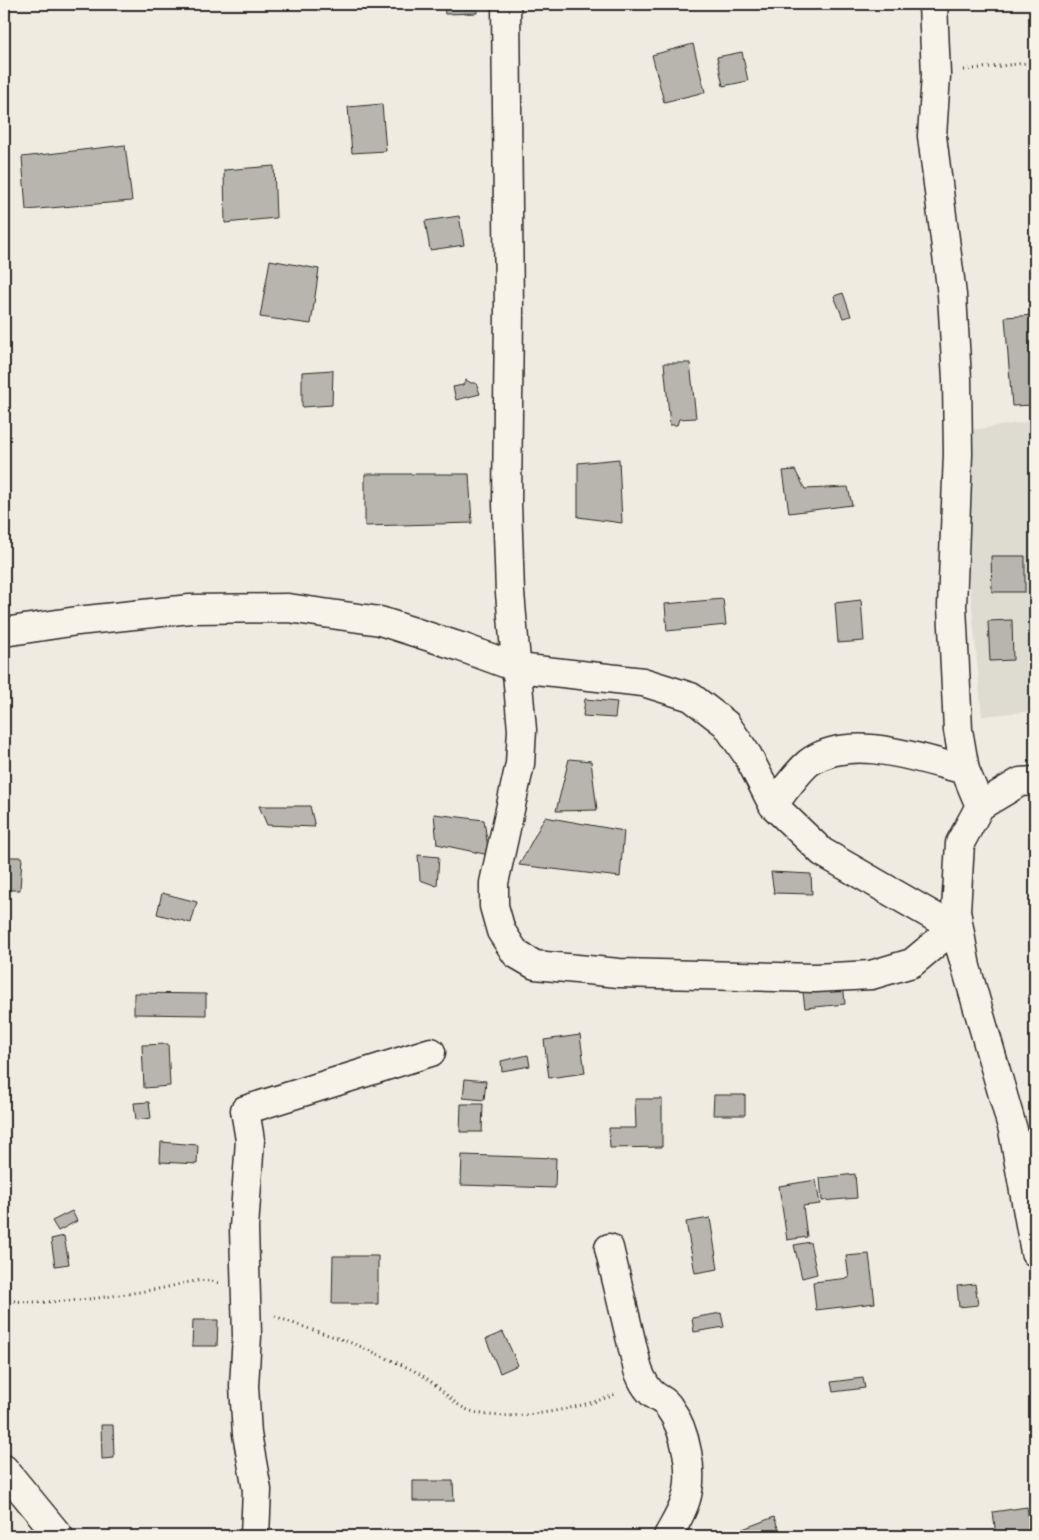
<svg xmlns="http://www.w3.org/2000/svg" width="1039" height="1540" viewBox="0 0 1039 1540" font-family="Delius,sans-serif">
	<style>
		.built { fill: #dedbd1 }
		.building { fill: #b8b5ae; stroke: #2b2b2b }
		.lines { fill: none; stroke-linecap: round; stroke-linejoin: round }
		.street-casing { stroke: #2b2b2b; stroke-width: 31 }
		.path { stroke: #2b2b2b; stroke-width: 3; stroke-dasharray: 1 4; stroke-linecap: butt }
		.street { stroke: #f7f3e8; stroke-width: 28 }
	</style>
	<rect width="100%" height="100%" fill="#efebe0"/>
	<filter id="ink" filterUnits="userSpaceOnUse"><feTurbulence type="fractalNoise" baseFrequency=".02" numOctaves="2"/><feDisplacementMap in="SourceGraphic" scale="10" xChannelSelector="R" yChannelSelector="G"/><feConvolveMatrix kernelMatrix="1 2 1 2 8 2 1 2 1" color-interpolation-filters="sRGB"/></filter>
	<g filter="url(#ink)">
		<path class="built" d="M1035 421V711L982 716 956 432Z"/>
		<path class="building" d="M444 4H477V13L445 14Z
			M693 44 705 92 664 102 652 55Z
			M742 52 748 81 723 86 717 57Z
			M382 104 386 151 352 153 348 107Z
			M125 145 132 201 26 210 22 157Z
			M274 166 276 218 225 223 224 170Z
			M459 216 464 245 430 250 425 221Z
			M270 260 319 269 311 324 260 317Z
			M843 293 851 316 843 318 834 296Z
			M1035 315V405L1012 406 1005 317Z
			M664 363H690L696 418 679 419 677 425H670Z
			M333 370 332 405 302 407V372Z
			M466 380 471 383H476L480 394 456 400 453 387 463 385Z
			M619 459 622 523 578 517V463Z
			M795 470 805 489 848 487 852 505 789 513 783 471Z
			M365 474H469L472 523 365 526Z
			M991 556H1025V592H992Z
			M723 599 726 625 667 631 665 604Z
			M861 600 864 641 838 643 835 603Z
			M1012 620 1013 660 990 661 988 621Z
			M585 699 617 702 615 718 583 716Z
			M569 759 591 761 597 810 556 811Z
			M259 806H310L315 827 267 825Z
			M434 814 484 820 489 855 437 844Z
			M545 817 624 831 620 877 519 865Z
			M418 855 439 857 437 886 420 880Z
			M4 857H22L20 890H4Z
			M771 872 811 874 812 894 774 893Z
			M162 893 197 902 191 923 157 914Z
			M843 981 845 1004 805 1008 802 986Z
			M134 993 206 994V1015L134 1014Z
			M580 1035 585 1073 549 1078 544 1040Z
			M168 1044 170 1086 144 1088 142 1045Z
			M528 1055 530 1066 502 1071 501 1061Z
			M465 1079 486 1081 484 1100 463 1098Z
			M714 1095H745V1115H713Z
			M635 1099H662V1147L610 1148 609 1128H636Z
			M149 1102 151 1118 136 1120 134 1103Z
			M461 1104H483L482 1132H460Z
			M161 1142 198 1145 197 1164 160 1162Z
			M462 1155 556 1158 555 1188 461 1185Z
			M855 1174 857 1198 822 1201 820 1178Z
			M816 1180 820 1204 803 1206 807 1237 787 1240 779 1186Z
			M72 1211 77 1221 58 1231 52 1221Z
			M710 1218 718 1269 695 1273 686 1222Z
			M64 1236 69 1264 55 1266 51 1239Z
			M810 1242 817 1274 802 1278 794 1245Z
			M869 1254 875 1303 816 1310 813 1282 849 1278 846 1256Z
			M333 1256H378V1304H332Z
			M975 1284 978 1305 959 1307 957 1286Z
			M721 1313 724 1327 694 1332 692 1318Z
			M193 1320H218L217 1346H192Z
			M503 1332 518 1365 500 1373 486 1339Z
			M863 1378 865 1388 833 1392 831 1382Z
			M101 1425H113L114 1458 102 1459Z
			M413 1481H453L454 1501H413Z
			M1027 1507 1031 1536H996L993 1512Z
			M774 1517 781 1536H736L735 1532Z
			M440 1530V1536H416V1531Z
			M537 1533V1536H505V1535Z"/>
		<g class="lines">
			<g class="street-casing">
				<path id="street" d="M506 4 509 312 507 503 510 593 522 730 520 764 494 883V906L501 931 516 954 535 965 619 973 815 978 871 975 912 963 954 928
					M933 4 936 75 932 136 952 295 957 379 958 454 952 606 958 730 965 770 980 806
					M4 632 77 621 190 609 288 608 380 621 461 647 518 668 643 682 691 697 726 724 748 756 773 805 822 852 954 928 966 967
					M1035 781 1020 782 980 806 960 843 956 911 966 967 1013 1130 1035 1252
					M773 805C782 794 800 768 811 761 853 733 920 759 965 770
					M609 1248 638 1370C642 1380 646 1389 654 1395 659 1399 666 1401 669 1407 686 1430 695 1474 685 1502 681 1514 674 1525 668 1536
					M4 1469 59 1536
					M255 1536 257 1490 247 1434 244 1386 247 1335 244 1228 250 1140 245 1110 431 1052"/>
			</g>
			<path class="path" d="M964 70 1035 62
				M4 1300C54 1306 108 1297 158 1289 177 1286 200 1276 219 1283
				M275 1316C307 1330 341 1337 371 1351 389 1360 410 1367 426 1378 440 1387 453 1404 468 1410 504 1425 582 1408 617 1394"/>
			<use href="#street" class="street"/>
		</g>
	</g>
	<rect width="1039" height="1540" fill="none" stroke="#f7f3e8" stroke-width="20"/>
	<rect x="10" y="10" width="1019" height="1520" fill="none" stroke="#2b2b2b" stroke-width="2" filter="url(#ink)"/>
</svg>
